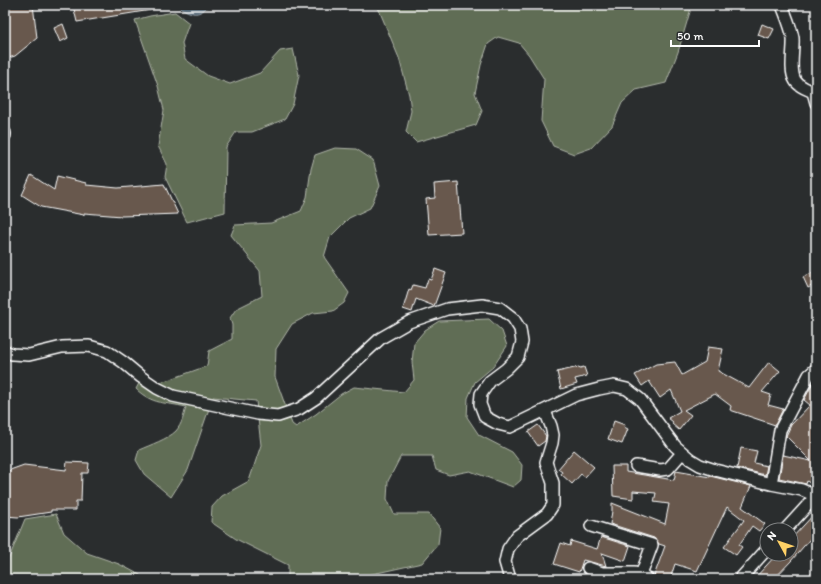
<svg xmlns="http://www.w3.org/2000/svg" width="821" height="584" viewBox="0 0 821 584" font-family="Itim,sans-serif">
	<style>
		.green { fill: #616d54; stroke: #b0b6aa }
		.water { fill: #506372; stroke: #96a1aa }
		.building { fill: #67594e; stroke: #fff }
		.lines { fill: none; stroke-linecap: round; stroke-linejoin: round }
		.street-casing { stroke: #fff; stroke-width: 14 }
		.street { stroke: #2a2d2e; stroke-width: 11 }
	</style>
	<rect width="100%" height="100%" fill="#2a2d2e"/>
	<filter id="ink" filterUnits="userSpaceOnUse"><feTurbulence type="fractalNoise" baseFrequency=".025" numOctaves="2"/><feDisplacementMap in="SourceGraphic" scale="8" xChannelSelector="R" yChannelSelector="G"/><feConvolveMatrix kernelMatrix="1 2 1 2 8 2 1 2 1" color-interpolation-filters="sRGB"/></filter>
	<g filter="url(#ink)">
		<path class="green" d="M377 5H692L678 52 666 83 636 90 622 103 612 126 591 148 574 154 553 146 541 121 544 79 529 55 519 43 498 37 488 44 481 65 475 93 482 111 476 125 416 142 406 132 411 111 409 95 399 58Z
			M175 12 189 23 182 43 185 59 208 76 230 84 260 73 280 51 293 49 299 75 293 104 285 119 252 132H236L226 147 225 212 187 222 165 177 167 164 158 146 164 110 158 86 135 20 150 16Z
			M335 148 356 149 373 160 380 186 370 208 349 218 330 237 324 257 349 293 344 303 333 311 313 313 292 324 276 349 275 377 292 424 296 427 316 414 341 394 354 387 404 392 414 380 412 362 414 343 425 330 439 321 489 319 502 331 507 346 493 367 475 382 468 398 467 417 479 435 512 452 522 465 521 480 513 487 470 471 449 475 436 470 432 456H401L388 481 387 499 394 514H429L440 528 438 544 422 563 359 577 355 579H288V565L236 539 211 522 212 507 222 496 249 481 261 445 256 401 213 397 188 470 171 497 144 474 136 460 139 450C150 445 168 439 176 431 182 424 184 415 186 407 165 402 153 405 136 389L144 374 160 382 171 379 207 366 209 351 232 339V325L230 318 236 309 262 296 260 271 231 235 235 225 271 223 301 211 307 197 311 169 315 155Z
			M56 514 64 533 87 553 119 564 140 575 144 579H5V568L25 519Z"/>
		<path class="water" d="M180 5H209C199 16 193 15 181 8Z"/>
		<path class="building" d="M5 5H33L37 38 15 56 5 59Z
			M73 5H151V10L77 22Z
			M63 24 68 38 60 42 54 28Z
			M762 24 774 29 769 39 758 35Z
			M31 175 54 190 57 176 86 183V185L118 188 164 184 178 214 122 216 84 213V215L41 207 22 195Z
			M458 182 462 233 429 235 426 199 435 198 434 184Z
			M435 269 446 273 434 306 416 299 412 312 403 309 409 289 411 290 413 285 425 288 428 279 431 280Z
			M816 271V284L808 288 803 277Z
			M708 347 723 349 718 371 749 388 769 362 780 371 762 392 771 395 768 405 783 409 775 425 730 410 731 406 715 394 684 410 691 415 679 430 672 424 673 422 668 418 680 411 671 390 660 398 649 381 642 386 635 375 656 364 675 362 682 375 705 362Z
			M579 367 580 368 584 367 587 376 575 379 577 384 561 389 557 372Z
			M816 380V488L807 481 806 484 779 478 783 455 811 461 786 436 791 425 810 405 804 400 812 385Z
			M614 421 625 425 624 427 628 429 622 444 608 439Z
			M538 425 546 436 545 441 538 446 528 432Z
			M741 448 757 451 754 463 767 466 765 475 737 468Z
			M574 450 594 467 585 477 581 474 572 484 561 474 562 472 558 469Z
			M67 462 89 463 88 473H82L81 501H76V510H51V512L18 517 5 516V476L10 470 24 465 66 470Z
			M612 466H626V472L674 480 676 471 710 477V476L751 486 742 507 765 524 759 531 752 526 739 545 742 547 736 555 724 547 744 520 727 507 697 571 675 564 670 579H655L654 576 665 546 659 544 654 538 610 524 612 511V503L665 524 669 504 654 502 656 493 633 491V499L613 496Z
			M816 512V532L791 561 774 579H754L777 554H791V539Z
			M601 537 630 546 625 561 602 553 606 566 583 560 579 572 554 564 561 543 570 546 571 541 597 549Z"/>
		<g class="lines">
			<g class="street-casing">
				<path id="street" d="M782 5C786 16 791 27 793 38 794 50 789 70 795 80 798 86 807 89 813 92L816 103
					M5 133V135
					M5 351 12 354 29 355 62 347 89 346 107 351 123 362 141 377 157 388 173 396 258 414 278 416 299 409 316 398 381 338 409 322 447 309 482 305 500 308 513 318 520 329 522 342 518 357 506 369 490 381 481 394 480 404 485 417 498 424 510 427 576 395 599 389 614 386 627 389 640 399 675 446 690 459 700 465 715 470 771 484 802 490 816 496 785 530
					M636 466 660 470 668 469 682 453
					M771 484 780 430 809 375 816 369
					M591 526 652 545 641 575
					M588 568 602 573H635L648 579
					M510 579 505 562 508 549 517 536 547 514 553 505V483L546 462 552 443 553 435 551 426 545 411
					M740 579 767 549"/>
			</g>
			<use href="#street" class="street"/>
		</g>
	</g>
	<rect width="821" height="584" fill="none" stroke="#2a2d2e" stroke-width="20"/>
	<rect x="10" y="10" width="801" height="564" fill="none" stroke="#fff" stroke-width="1.5" filter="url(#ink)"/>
	<g transform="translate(779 542) rotate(310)"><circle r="19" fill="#2a2d2e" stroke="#7f8182"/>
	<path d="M0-3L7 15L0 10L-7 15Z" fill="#ffd166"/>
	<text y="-6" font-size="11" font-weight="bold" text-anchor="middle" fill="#ffffff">N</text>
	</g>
	<path d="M671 40v6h88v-6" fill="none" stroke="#ffffff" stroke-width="2"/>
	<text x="677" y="40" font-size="12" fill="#ffffff" stroke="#2a2d2e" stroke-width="3" paint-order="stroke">50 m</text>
</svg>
